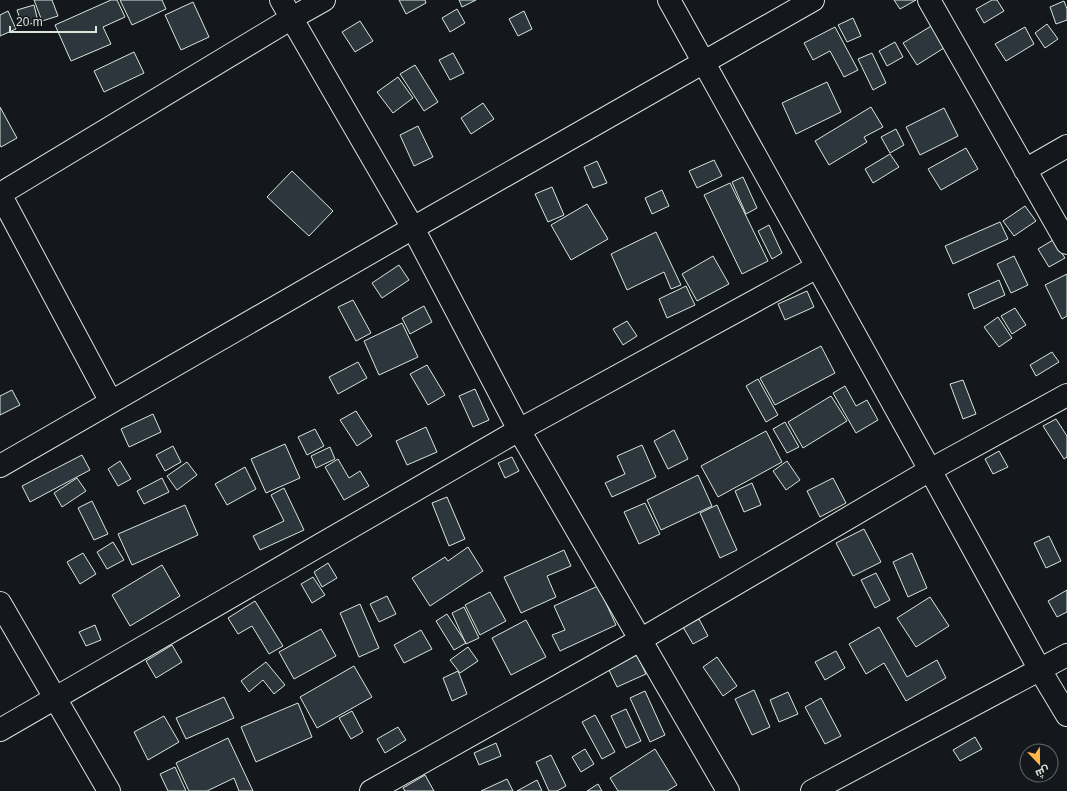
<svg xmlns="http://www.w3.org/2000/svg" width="1067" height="791" viewBox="0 0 1067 791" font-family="Arial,Cairo,sans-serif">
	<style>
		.building { fill: #2c363c; stroke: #d8e6dc }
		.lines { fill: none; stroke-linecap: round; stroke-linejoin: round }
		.minor-casing { stroke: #d8e6dc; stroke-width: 24 }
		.minor { stroke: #14181c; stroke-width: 22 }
	</style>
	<rect width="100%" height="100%" fill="#14181c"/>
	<path class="building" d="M34 0H52L58 16 42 21Z
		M111 0H117L125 17 103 27 111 44 71 61 55 25Z
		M120 0H162L166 9 132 25Z
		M399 0H425L426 3 406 14Z
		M459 0H476L462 7Z
		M894 0H916L900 9Z
		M992 0H997L1004 11 984 23 976 9Z
		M1064 1 1067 9V20L1056 24 1050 7Z
		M193 2 209 37 181 50 165 15Z
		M34 5 38 22 22 26 17 10Z
		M457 9 465 23 450 32 442 18Z
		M8 11 16 29 0 36V15Z
		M524 11 532 29 518 36 509 19Z
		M853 18 861 36 847 42 838 25Z
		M360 21 373 41 355 52 342 32Z
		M1047 24 1058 39 1045 48 1035 33Z
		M933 25 947 46 917 65 903 43Z
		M835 27 858 70 844 77 830 51 813 60 804 43Z
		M1025 27 1034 44 1006 61 995 44Z
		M895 42 903 57 887 66 879 51Z
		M134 52 144 73 104 92 94 71Z
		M453 53 464 73 450 80 439 60Z
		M872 53 886 83 873 90 858 59Z
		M415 65 438 102 424 111 400 74Z
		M398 77 413 98 393 113 377 92Z
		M827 82 841 112 796 134 782 103Z
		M483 103 494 119 471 134 461 118Z
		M0 107 17 138 1 147 0 145Z
		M871 107 883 127 864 137 867 142 829 165 815 141Z
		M944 108 958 136 920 155 906 127Z
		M418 126 433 157 414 166 400 135Z
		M896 129 904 145 890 153 881 137Z
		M966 148 978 169 941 190 928 169Z
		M890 154 899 167 873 183 865 169Z
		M714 160 722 176 697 188 689 171Z
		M597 161 607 183 593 188 584 167Z
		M292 171 333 211 309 236 267 197Z
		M743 177 757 208 746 214 732 182Z
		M730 183 768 261 742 274 704 195Z
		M552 187 564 215 548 222 535 194Z
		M662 190 669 206 652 214 645 198Z
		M587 204 608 239 571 260 551 225Z
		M1025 206 1036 221 1014 236 1003 221Z
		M1000 222 1008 239 953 264 945 246Z
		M769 225 782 253 772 259 758 231Z
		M656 232 681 285 671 289 664 272 627 290 611 254Z
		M1053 240 1065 258 1049 267 1038 249Z
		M713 256 729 284 697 301 682 274Z
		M1014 256 1028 285 1011 293 997 264Z
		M399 265 409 280 382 298 372 283Z
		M1067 274V316L1062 319 1045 285Z
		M999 280 1005 295 974 309 968 294Z
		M686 286 695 305 667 318 659 299Z
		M807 291 814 307 785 320 778 304Z
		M353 300 371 333 356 341 338 307Z
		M424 306 432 322 410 334 402 318Z
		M1015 308 1026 325 1012 334 1001 316Z
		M998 317 1012 338 999 347 984 327Z
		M627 321 637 336 623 345 613 329Z
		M402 323 418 357 379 375 364 341Z
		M821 346 835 373 775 405 760 378Z
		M1052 352 1059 362 1036 376 1030 365Z
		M358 362 367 378 338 394 329 377Z
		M427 365 445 395 428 405 410 374Z
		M758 379 778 415 766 422 746 386Z
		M963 380 976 414 963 419 950 384Z
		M845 386 856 406 867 400 878 420 856 433 833 393Z
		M475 389 489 420 473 427 459 396Z
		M12 390 20 405 0 415V396Z
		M831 396 847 421 803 448 788 422Z
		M356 411 372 436 357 446 340 420Z
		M153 414 161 432 129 447 121 429Z
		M1056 419 1067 436V457L1064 459 1043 426Z
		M785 422 799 447 787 453 773 429Z
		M426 427 437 452 407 465 396 441Z
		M315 429 324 446 307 455 298 437Z
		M674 430 688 459 668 469 654 441Z
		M766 431 782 462 718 497 701 466Z
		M285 444 300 478 266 493 251 459Z
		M642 445 656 477 612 497 605 483 625 474 617 456Z
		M173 446 181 462 165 471 156 455Z
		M330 447 335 459 316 468 311 456Z
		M999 451 1008 467 993 474 985 459Z
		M82 455 90 470 30 502 22 486Z
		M512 457 519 471 505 478 498 463Z
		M338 459 349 478 360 471 369 486 344 500 325 467Z
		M120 461 131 479 118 486 108 469Z
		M787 461 800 480 786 490 773 471Z
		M187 462 197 475 177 490 167 476Z
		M245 467 256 489 227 505 215 484Z
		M698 475 712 506 661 530 647 500Z
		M77 478 86 491 62 507 54 493Z
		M162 478 169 492 144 504 137 491Z
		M833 478 846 503 820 517 807 491Z
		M752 483 761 505 744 512 735 491Z
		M284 488 304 530 260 550 253 536 284 521 271 495Z
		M447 497 465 539 449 546 432 503Z
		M92 501 108 534 94 540 78 508Z
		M645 503 660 534 639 544 624 512Z
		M185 505 198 535 132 565 118 534Z
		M717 505 737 550 720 558 700 513Z
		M864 529 881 562 853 576 836 543Z
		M1049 536 1061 561 1046 568 1034 543Z
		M113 542 124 560 107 569 97 552Z
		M468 547 483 571 430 606 412 578 445 557 448 561Z
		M564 550 571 566 547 576 556 597 521 613 504 577Z
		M83 553 96 574 80 584 67 562Z
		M912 553 927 588 908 597 893 562Z
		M328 563 337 578 322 587 314 572Z
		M162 565 180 596 130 626 112 595Z
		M876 573 890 600 875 608 861 580Z
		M313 577 325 595 312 603 301 584Z
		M598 586 616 625 560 651 552 635 565 630 554 606Z
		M1067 590V612L1057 617 1048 601Z
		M490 592 506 621 480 635 465 605Z
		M387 596 396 614 379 622 370 604Z
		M930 597 949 626 916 647 897 618Z
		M255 601 283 646 269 654 252 626 238 634 228 618Z
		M360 604 379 648 359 657 340 613Z
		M464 607 479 638 466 644 452 613Z
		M447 614 466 643 454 650 436 621Z
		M699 619 708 636 693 644 683 627Z
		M526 620 546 657 511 675 492 638Z
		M95 625 101 640 86 646 79 632Z
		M879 627 907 677 937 660 946 678 906 701 884 663 866 674 849 644Z
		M321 629 336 656 294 679 279 652Z
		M421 630 432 649 404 663 394 645Z
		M172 645 182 662 156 678 146 661Z
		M468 647 478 661 460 673 450 660Z
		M836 651 845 668 825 680 815 662Z
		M637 655 646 674 617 687 608 668Z
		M717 657 737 686 723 696 703 667Z
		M266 662 285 685 274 694 263 680 249 692 241 681Z
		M354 666 372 697 317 728 300 697Z
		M458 671 467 694 452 701 443 678Z
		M754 690 770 727 752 735 735 699Z
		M645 691 665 735 650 742 630 698Z
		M788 692 798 714 779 722 770 700Z
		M224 697 234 718 186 739 176 718Z
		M821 698 841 736 825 744 805 707Z
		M298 703 312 737 256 762 241 727Z
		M626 709 641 741 626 748 611 716Z
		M352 711 363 732 351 739 339 718Z
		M595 715 615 752 602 759 582 722Z
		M164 716 179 742 148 760 134 732Z
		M398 727 406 740 385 753 377 739Z
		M975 737 982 749 960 761 953 750Z
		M228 738 253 791H239L234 778 207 791H189L176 763Z
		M496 743 501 756 479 765 474 753Z
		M585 749 594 764 581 772 572 757Z
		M655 749 677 785 667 791H618L610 778Z
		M551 755 566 786 557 791H549L536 762Z
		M175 767 186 791H168L160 774Z
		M425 775 434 791H405L403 788Z
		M507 779 513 791H481Z
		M537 780 542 791H517Z
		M598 784 602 791H587Z"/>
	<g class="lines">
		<g class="minor-casing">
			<path id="minor" d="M281 0 413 228 519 430 728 791
				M669 0 930 470 1040 670 1067 715
				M929 0 1067 243
				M1025 170 1067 146
				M0 194 292 18 324 0
				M0 194 111 402
				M0 466 413 228 813 0
				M0 603 109 791
				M0 730 519 430 817 267
				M371 791 640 640 930 470 1067 395
				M812 791 1067 655"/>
		</g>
		<use href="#minor" class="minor"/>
	</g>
	<g transform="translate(1039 763) rotate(158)"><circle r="19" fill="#14181c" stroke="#626a69"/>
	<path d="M0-3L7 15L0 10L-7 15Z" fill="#ffb74d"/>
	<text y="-6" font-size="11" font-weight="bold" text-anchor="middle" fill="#d8e6dc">ش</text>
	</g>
	<path d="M10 26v6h86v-6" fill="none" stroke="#d8e6dc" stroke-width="2"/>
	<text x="16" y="26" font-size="12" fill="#d8e6dc" stroke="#14181c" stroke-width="3" paint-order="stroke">20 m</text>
</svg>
